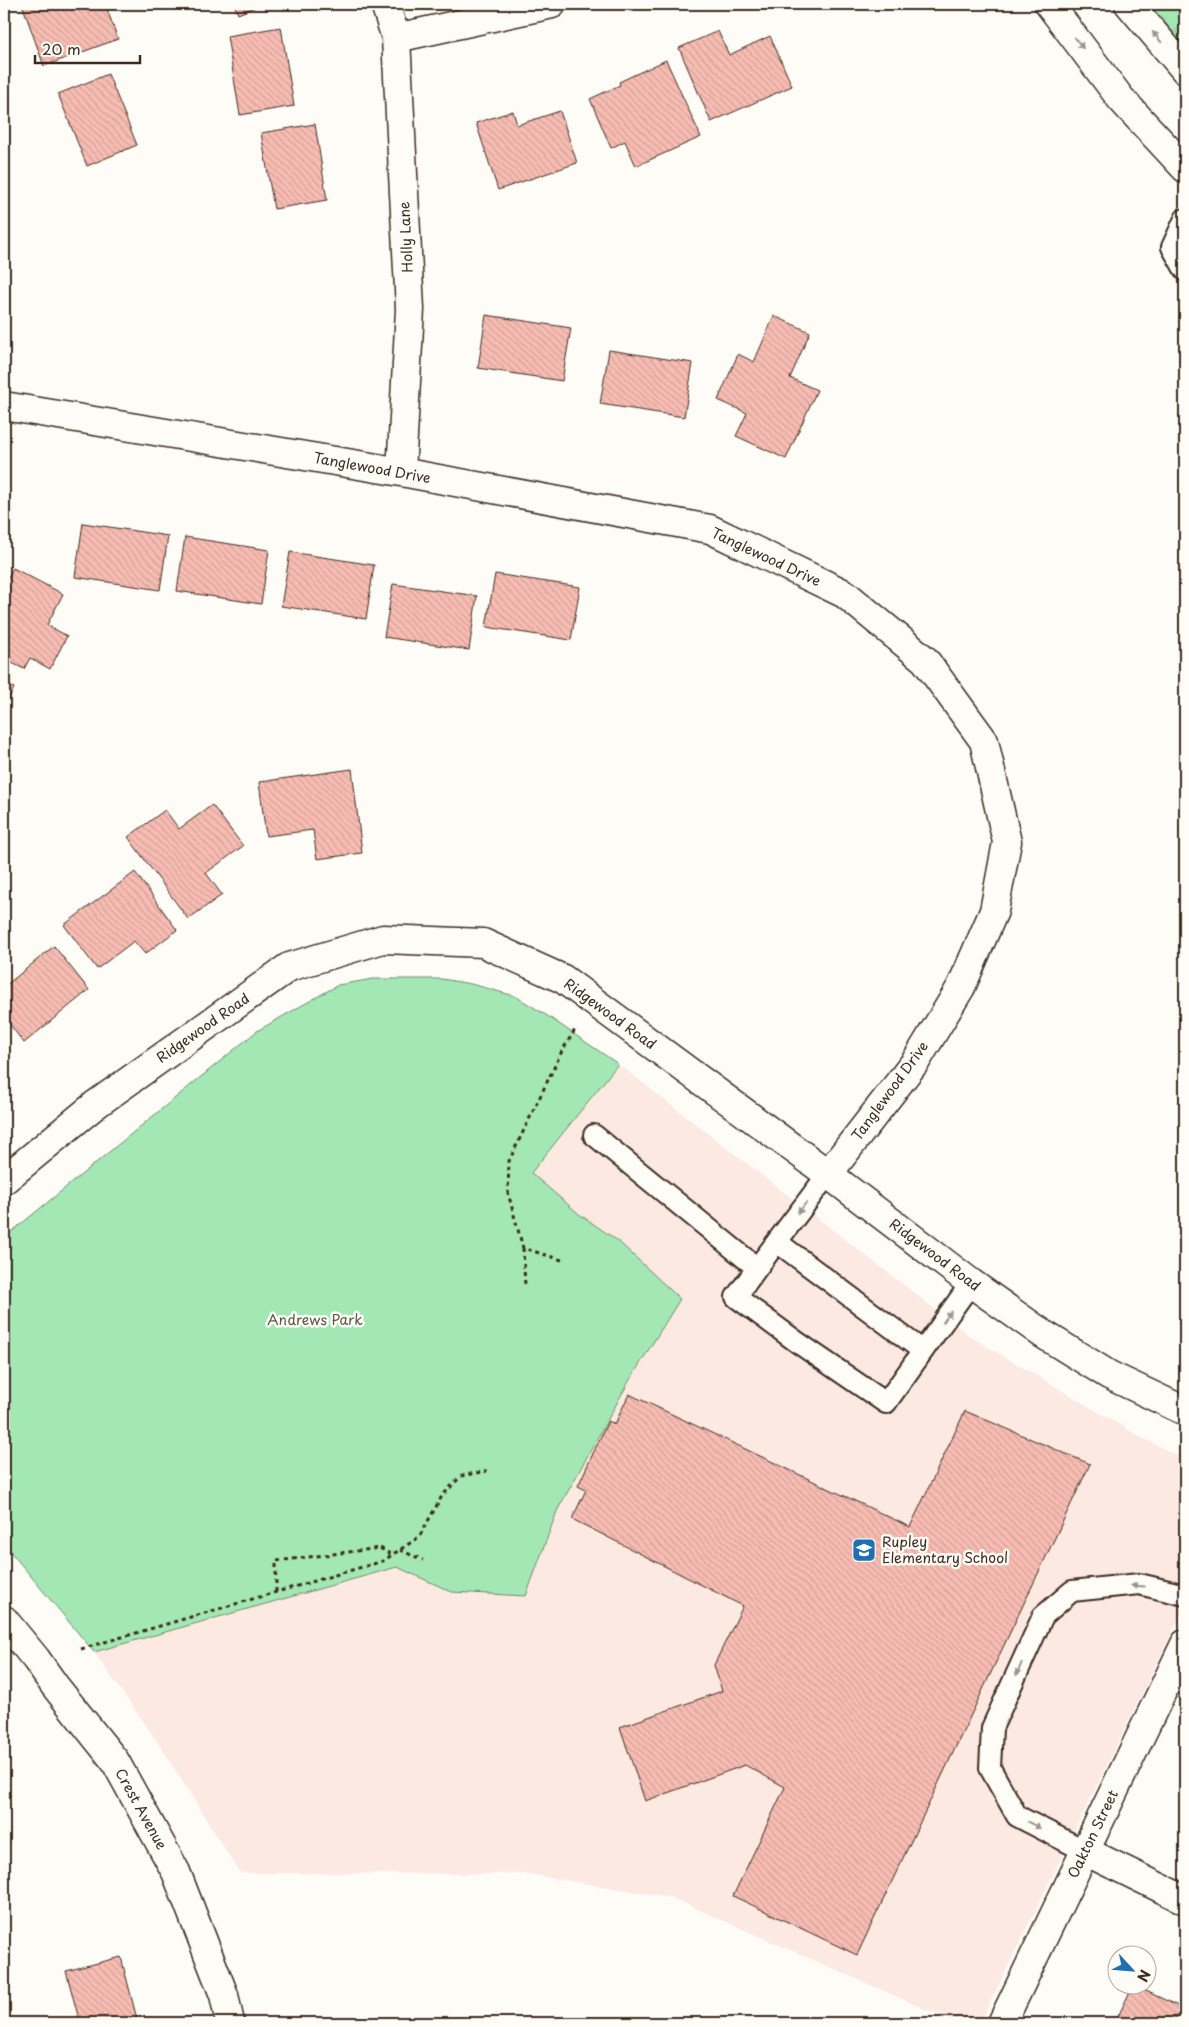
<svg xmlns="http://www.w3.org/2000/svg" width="1189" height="2027" viewBox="0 0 1189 2027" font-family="'Playpen Sans',sans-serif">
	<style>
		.built { fill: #fbe9e2 }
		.grass { fill: url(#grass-tufts); stroke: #6f8969 }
		.park { fill: #a3e8b4; stroke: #6f8969 }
		.building { fill: url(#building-back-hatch); stroke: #3b2a1e }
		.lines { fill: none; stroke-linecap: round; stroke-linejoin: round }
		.lane-casing { stroke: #3b2a1e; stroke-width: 24 }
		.street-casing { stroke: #3b2a1e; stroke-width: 31 }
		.secondary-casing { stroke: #3b2a1e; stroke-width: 31 }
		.path { stroke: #3b2a1e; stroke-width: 3; stroke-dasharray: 4 4; stroke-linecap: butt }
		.lane { stroke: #fdfcf7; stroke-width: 20 }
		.street { stroke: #fdfcf7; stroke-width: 28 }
		.secondary { stroke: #fdfcf7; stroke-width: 28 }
		.oneway { fill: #9c938a }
		.labels { text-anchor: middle; stroke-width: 5; stroke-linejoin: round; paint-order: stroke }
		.street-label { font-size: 14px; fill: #3b2a1e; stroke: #fdfcf7 }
		.park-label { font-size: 14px; fill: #555a44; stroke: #fdfcf7 }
		.poi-label { font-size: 14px; fill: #3b2a1e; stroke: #fdfcf7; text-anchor: start }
	</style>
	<defs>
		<pattern id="grass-tufts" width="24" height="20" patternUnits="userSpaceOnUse" patternTransform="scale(1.25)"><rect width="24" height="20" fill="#a3e8b4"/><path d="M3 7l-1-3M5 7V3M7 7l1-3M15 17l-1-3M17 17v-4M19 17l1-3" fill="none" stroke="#8dc79a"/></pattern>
		<pattern id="building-back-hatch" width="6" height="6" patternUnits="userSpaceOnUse" patternTransform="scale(1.25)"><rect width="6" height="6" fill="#f7bcb2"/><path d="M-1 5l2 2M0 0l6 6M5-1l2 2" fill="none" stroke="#d5a299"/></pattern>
	</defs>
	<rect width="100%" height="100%" fill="#fdfcf7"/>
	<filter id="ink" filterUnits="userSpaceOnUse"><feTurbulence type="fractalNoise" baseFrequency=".02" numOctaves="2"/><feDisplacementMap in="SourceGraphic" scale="10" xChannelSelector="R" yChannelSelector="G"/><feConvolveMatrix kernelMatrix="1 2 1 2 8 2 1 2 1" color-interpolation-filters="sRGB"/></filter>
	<g filter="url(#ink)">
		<path class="built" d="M618 1064 971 1337 1139 1436 1185 1460V1606L980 2023H957L670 1897 527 1874 240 1873 159 1744 94 1652 397 1567 452 1592 526 1596 557 1511 628 1383 680 1299 618 1241 579 1214 531 1173Z"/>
		<path class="grass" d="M1130 4H1185V70Z"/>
		<path class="park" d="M373 979H442L471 984 515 996 543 1013 618 1064 531 1173 579 1214 618 1241 680 1299 628 1383 557 1511 526 1596 452 1592 397 1567 94 1652 4 1544V1238L257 1031 338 985Z"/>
		<path class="building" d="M22 4H105L118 39 44 66Z
			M234 4H263L238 14Z
			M281 27 294 106 240 115 227 36Z
			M718 31 729 55 770 36 792 86 711 122 679 48Z
			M666 60 701 137 636 166 625 141 611 148 590 99 620 85 619 82Z
			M108 74 137 145 87 166 58 94Z
			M513 111 517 125 560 111 577 163 498 190 476 123Z
			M315 124 327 200 274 209 261 133Z
			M486 315 571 328 562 381 478 368Z
			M774 316 810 332 790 378 817 390 786 459 736 436 747 413 718 400 738 354 754 362Z
			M609 350 693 363 684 417 600 404Z
			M83 523 168 536 160 590 75 577Z
			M185 537 269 550 261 604 177 591Z
			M290 552 374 565 366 619 281 606Z
			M13 568 63 594 47 625 67 636 50 669 30 658 24 669 4 659V585Z
			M495 574 580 587 571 640 486 627Z
			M393 584 477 596 469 650 384 637Z
			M4 683 14 688 4 709Z
			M352 769 362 853 317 859 313 830 266 836 259 782Z
			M212 805 243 846 206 873 222 895 188 919 128 837 165 810 179 829Z
			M135 872 177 930 145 954 134 941 97 969 64 925Z
			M54 946 89 990 24 1043 4 1017V987Z
			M629 1394 910 1527 965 1411 1090 1464 857 1955 733 1896 785 1787 745 1765 645 1801 620 1727 722 1691 714 1665 743 1606 572 1519 586 1490 578 1486 608 1421 615 1424Z
			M121 1957 138 2023H80L66 1971Z
			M1133 1985 1178 2006 1184 1993 1185 1994V2023H1115Z"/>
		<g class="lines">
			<g class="lane-casing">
				<path id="lane" d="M1185 219 1172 247 1185 270
					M594 1135 757 1268 828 1174
					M777 1242 923 1351
					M757 1268 736 1297 797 1342 886 1403 971 1283
					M1085 1851 1017 1816 990 1768 992 1728 1043 1616 1072 1591 1139 1584 1185 1595"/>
			</g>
			<g class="street-casing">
				<path id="street" d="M385 4 396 38 410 309 401 472
					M396 38 552 4
					M4 406 401 472 710 529 845 594 925 660 984 741 1007 842 994 911 961 987 916 1061 828 1174
					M4 1180 95 1105 289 967 383 939 483 943 563 979 828 1174 971 1283 1043 1334 1109 1375 1185 1411
					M4 1620 36 1659 55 1686 115 1761 176 1872 224 1995 230 2023
					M1085 1851 1185 1900"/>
			</g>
			<g class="secondary-casing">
				<path id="secondary" d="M1049 4 1121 99 1185 168
					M1129 4 1185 70
					M1002 2023 1185 1644"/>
			</g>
			<path class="path" d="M523 1248 525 1286
				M562 1260 523 1248 508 1193 509 1161 562 1051 576 1028
				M400 1550 423 1560
				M276 1592V1561L380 1548 392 1555
				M81 1649 383 1561 419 1537 442 1496 461 1476 487 1471"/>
			<use href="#lane" class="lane"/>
			<use href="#street" class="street"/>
			<use href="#secondary" class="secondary"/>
		</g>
		<defs><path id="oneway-solid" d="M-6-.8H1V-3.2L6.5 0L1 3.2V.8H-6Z" transform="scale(1.25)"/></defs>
		<g class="oneway">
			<use href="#oneway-solid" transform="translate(1157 37) rotate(-130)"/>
			<use href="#oneway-solid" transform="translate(1079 43) rotate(53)"/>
			<use href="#oneway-solid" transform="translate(802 1208) rotate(127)"/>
			<use href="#oneway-solid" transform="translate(947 1317) rotate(-54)"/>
			<use href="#oneway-solid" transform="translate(1138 1586) rotate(-177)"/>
			<use href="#oneway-solid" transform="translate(1019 1669) rotate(114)"/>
			<use href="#oneway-solid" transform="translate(1034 1825) rotate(27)"/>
		</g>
	</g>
	<defs>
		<g id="school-square" transform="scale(1.25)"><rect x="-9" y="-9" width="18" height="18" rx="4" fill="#1f6fb2" stroke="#fdfcf7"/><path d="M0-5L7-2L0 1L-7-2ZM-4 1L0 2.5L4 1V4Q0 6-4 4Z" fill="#fff"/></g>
	</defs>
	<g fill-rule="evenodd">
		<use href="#school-square" x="864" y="1550"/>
	</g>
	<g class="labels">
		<g class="street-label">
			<text transform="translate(406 237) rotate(-93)" y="5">Holly Lane</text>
			<text transform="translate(372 468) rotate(10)" y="5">Tanglewood Drive</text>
			<text transform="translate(766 557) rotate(25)" y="5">Tanglewood Drive</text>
			<text transform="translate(610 1014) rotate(36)" y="5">Ridgewood Road</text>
			<text transform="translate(203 1028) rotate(-35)" y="5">Ridgewood Road</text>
			<text transform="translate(890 1091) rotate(-54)" y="5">Tanglewood Drive</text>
			<text transform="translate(935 1255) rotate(37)" y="5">Ridgewood Road</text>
			<text transform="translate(141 1809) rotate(61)" y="5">Crest Avenue</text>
			<text transform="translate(1093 1834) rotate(-64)" y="5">Oakton Street</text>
		</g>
		<g class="park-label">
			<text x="315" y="1325">Andrews Park</text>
		</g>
		<g class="poi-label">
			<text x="882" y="1547">Rupley<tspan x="882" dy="16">Elementary School</tspan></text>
		</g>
	</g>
	<rect width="1189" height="2027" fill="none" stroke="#fdfcf7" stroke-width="20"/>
	<rect x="10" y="10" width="1169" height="2007" fill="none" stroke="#3b2a1e" stroke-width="2" filter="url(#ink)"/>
	<g transform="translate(1132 1970) rotate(116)"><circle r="24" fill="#fdfcf7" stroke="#afa8a0"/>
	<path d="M0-4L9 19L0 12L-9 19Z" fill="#1f6fb2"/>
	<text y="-8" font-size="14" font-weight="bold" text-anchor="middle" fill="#3b2a1e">N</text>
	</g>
	<path d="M35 55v8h105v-8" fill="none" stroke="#3b2a1e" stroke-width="2.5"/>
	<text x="42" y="55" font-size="15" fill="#3b2a1e" stroke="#fdfcf7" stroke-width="4" paint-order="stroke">20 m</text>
</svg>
